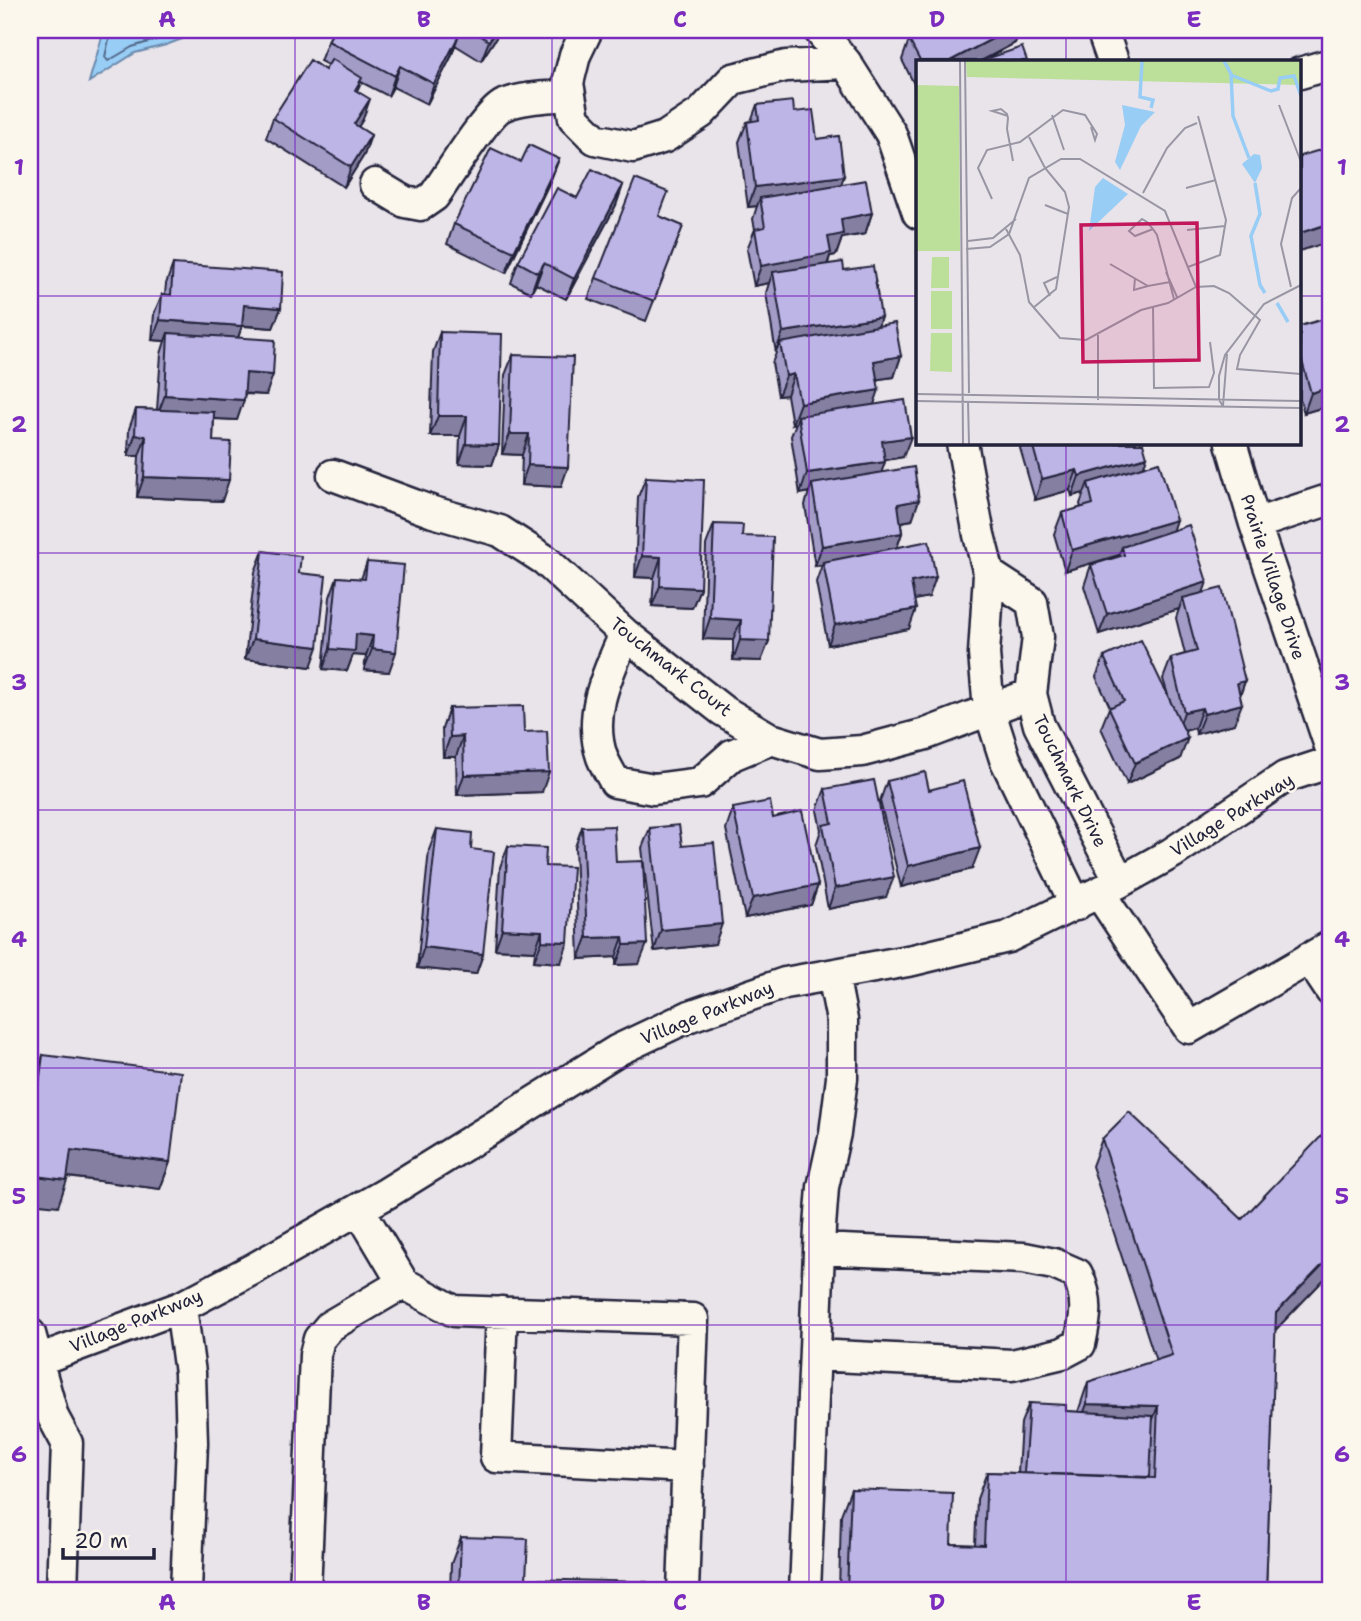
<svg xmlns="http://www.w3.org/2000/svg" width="1361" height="1621" viewBox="0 0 1361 1621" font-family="'Shantell Sans',sans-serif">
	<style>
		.water { fill: #98cdf6; stroke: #6989ab; stroke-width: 2 }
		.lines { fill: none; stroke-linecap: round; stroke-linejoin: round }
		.shore { stroke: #516686; stroke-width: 2 }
		.minor-casing { stroke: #22223b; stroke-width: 35 }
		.minor { stroke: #fbf7ec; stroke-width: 30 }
		.wall { fill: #a39cc7; stroke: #22223b; stroke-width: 2 }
		.shaded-wall { fill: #857fa2; stroke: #22223b; stroke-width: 2 }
		.building { fill: #beb5e7; stroke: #22223b; stroke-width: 2 }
		.grid { fill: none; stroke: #7b2cbf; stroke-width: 2; stroke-opacity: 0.55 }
		.labels { text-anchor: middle; stroke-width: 5; stroke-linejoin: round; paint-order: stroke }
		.street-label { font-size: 18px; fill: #22223b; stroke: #fbf7ec }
		.inset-river { fill: none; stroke: #98cdf6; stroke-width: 3.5 }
		.inset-road { fill: none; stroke: #9996a4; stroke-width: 2 }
		.view { fill: #c2185b; fill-opacity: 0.15; stroke: #c2185b; stroke-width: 3.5 }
		.inset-edge { fill: none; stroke: #22223b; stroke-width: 3.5 }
		.neatline { fill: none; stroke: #7b2cbf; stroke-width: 2.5 }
		.grid-label { font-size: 23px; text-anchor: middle; font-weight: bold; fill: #7b2cbf }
	</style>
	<rect width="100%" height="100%" fill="#e9e3ea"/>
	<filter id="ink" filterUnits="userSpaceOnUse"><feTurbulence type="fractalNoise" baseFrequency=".0143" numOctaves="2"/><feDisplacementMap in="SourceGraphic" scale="14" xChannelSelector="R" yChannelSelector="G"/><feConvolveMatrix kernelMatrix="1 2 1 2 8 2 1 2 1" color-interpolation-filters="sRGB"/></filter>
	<g filter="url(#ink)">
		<path class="water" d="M104 30H206L166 45 135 53 89 82Z"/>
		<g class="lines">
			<path class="shore" d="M111 30 105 57 108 61 132 47 189 30"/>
			<g class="minor-casing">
				<path id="minor" d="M587 30 575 55 568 83 574 118 595 139 633 147 665 137 701 113 733 79 786 66 846 63
					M819 30 846 63 891 134 918 213
					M1102 30 1113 61
					M1300 73 1331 64
					M375 184 405 202 421 205 434 196C447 178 488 111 504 105 524 97 549 97 570 95
					M962 443 979 535 989 574 984 654 989 709 1005 759 1076 905
					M1231 443 1255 524 1331 749
					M333 475 433 512 500 531 545 560 625 634 722 710 771 739 820 754 862 751 926 734 1031 694
					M1255 524 1331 499
					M989 574 1032 602 1038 637 1031 694 1039 725 1120 882
					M625 634C608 673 587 714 602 757 605 765 611 774 615 782L654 789 700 783 732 755 771 739
					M1100 894 1189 1028 1331 946
					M1309 958 1331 991
					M403 1283 454 1311 693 1319 683 1591
					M181 1307 190 1373 192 1443 186 1591
					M502 1312 496 1457 688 1467
					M30 1334 53 1417 67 1443 62 1591
					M815 1355 1012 1365 1063 1353 1080 1344C1086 1316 1089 1300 1077 1274L1054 1264 1024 1258 819 1249
					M30 1361 38 1360 181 1307 255 1268 387 1193 618 1050 690 1016 785 983 913 960 1008 937 1120 882 1172 853 1285 777 1331 762
					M305 1591 315 1355 319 1339 330 1326 403 1283 359 1209
					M805 1591 820 1227 823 1187 835 1133 842 1078V1020L833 975"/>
			</g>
			<use href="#minor" class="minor"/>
		</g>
		<path class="wall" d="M334 30H501L481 61 455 45 451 57 427 104 393 87 388 96 361 82 357 91 363 119 358 127 371 135 364 155 344 187 266 138 273 118 325 70 328 65 320 61 328 41Z
			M923 30H1020L1015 43 982 61H1027H918V92L902 60 909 40 924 32Z
			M757 105 794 112 817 139 841 184 872 213 865 234 842 238 836 255 830 256 828 264 844 270 881 317 878 326 901 356 894 377 877 379 874 404 903 457 885 460 881 473 912 520 901 522 902 533 897 548 929 597 914 600 909 629 828 645 816 582 822 565 815 566 805 505 809 492 800 494 791 436 796 423 792 424 787 395 778 396 772 363 776 353 766 293 769 283 754 286 747 249 755 229 753 219 757 206 748 207 739 142 747 122 751 121Z
			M1330 108H1331V161L1323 129Z
			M559 159 551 179 506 273 447 244 454 224 521 162Z
			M623 185 616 205 566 299 536 284 531 293 511 283 518 262 577 198Z
			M659 216 683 226 646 321 588 299 596 278Z
			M173 264 281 308 273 328 242 326 238 338 266 395 245 394 237 420 214 419 213 441 222 501 137 497 139 456H128L129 429 136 409 157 410 161 354 165 341 152 340 154 314 162 294H165L166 284Z
			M1331 317V405L1304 413 1300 400V326Z
			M440 332 499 445 492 465 459 464 460 436H430L433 352Z
			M513 355 561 487 521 485 522 455 502 454 505 375Z
			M1022 443H1143L1144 467 1173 531 1245 681 1240 696 1234 724 1196 734 1195 728 1184 731 1180 759 1127 784 1101 728 1109 708 1110 707 1096 677 1104 657 1168 695 1163 679 1171 658 1185 654 1176 618 1179 609 1099 634 1084 586 1091 565 1118 557 1119 555 1065 571 1054 534 1062 513 1081 508 1080 504 1084 493 1072 496 1070 490 1035 500 1020 448Z
			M646 477 700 588 692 608 652 606 654 578 635 577 638 497Z
			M714 524 742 536 769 641 761 661 733 660V640L703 639 706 545Z
			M263 551 311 667 245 659 255 572Z
			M367 562 389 672 364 670 366 656 353 655 347 671 323 669 330 597 337 577 361 579Z
			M449 708 524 732 542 792 457 795 456 757H443L442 729Z
			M887 781 929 790 972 869 901 887 880 801Z
			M825 789 886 897 828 909 816 845 821 830 817 810Z
			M733 808 773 818 818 885 811 905 745 918 726 829Z
			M582 827 616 862 639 964 616 965V957L579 959 575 847Z
			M650 828 682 846 715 944 654 951 642 848Z
			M437 829 471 849 483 954 476 974 417 968 429 850Z
			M508 846 561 963 534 961 535 951 495 949 500 867Z
			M43 1055 170 1162 160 1189 67 1177 58 1206 33 1084Z
			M1102 1139 1242 1219 1331 1272 1275 1330 1266 1591H839L841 1515 851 1489 951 1544 975 1545 977 1499 987 1472 1018 1473 1021 1423 1029 1403 1066 1411 1078 1412 1088 1382 1156 1361 1092 1166Z
			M461 1537 526 1579 647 1591H450L451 1564Z"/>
		<path class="shaded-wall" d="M496 30H501L481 61 489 41Z
			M1009 30H1020L1015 43 981 61H950Z
			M458 37 451 57 427 104 434 84Z
			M400 66 393 87 388 96 395 76Z
			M370 99 363 119 347 145 354 124Z
			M371 135 364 155 344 187 351 167Z
			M559 159 551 179 506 273 514 252Z
			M844 176 837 196 760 198 757 206 748 207 755 187Z
			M623 185 616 205 566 299 574 279Z
			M872 213 865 234 842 238 836 255 830 256 824 274 773 272 769 283 754 286 761 266 841 219Z
			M1331 223V241L1300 251V233Z
			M544 263 536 284 531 293 538 273Z
			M244 305 281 308 273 328 237 325Z
			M881 317 874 337 780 343 775 353 783 332Z
			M160 320 242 326 235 346 168 333 165 341 152 340Z
			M901 356 894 377 866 381 874 361Z
			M246 373 273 375 266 395 239 393Z
			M794 374 787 395 778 396 786 376Z
			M1331 387V405L1304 413 1311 393Z
			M879 390 872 410 798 416 796 423 792 424 800 403Z
			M165 395 244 400 237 420 157 416Z
			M438 416H467L460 436H430Z
			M510 434H529L522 455 502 454Z
			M135 435 146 436 139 456H128Z
			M911 437 903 457 875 462 882 441Z
			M466 444 499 445 492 465 459 464Z
			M1147 457 1140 477 1088 483 1084 493 1072 496 1079 476Z
			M885 462 878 482 812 484 809 492 800 494 807 473Z
			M528 465 568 467 561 487 521 485Z
			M1077 470 1070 490 1035 500 1042 479Z
			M144 477 229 480 222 501 137 497Z
			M919 500 912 520 890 524 898 504Z
			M1176 520 1169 541 1122 547 1119 555 1065 571 1072 550Z
			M902 533 895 553 823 562 822 565 815 566 822 546Z
			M642 556 661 557 654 578 635 577Z
			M936 577 929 597 904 602 911 582Z
			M1207 582 1200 602 1183 598 1179 609 1099 634 1107 614Z
			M660 586 700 588 692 608 652 606Z
			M916 609 909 629 828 645 835 625Z
			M710 618 741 620 733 640 703 639Z
			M356 634 373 636 366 656 353 655 347 671 323 669 330 649Z
			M253 639 318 647 311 667 245 659Z
			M740 640 769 641 761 661 733 660Z
			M372 649 396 652 389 672 364 670Z
			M1245 681 1238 701 1237 683Z
			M1242 704 1234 724 1196 734 1204 714Z
			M1202 708 1195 728 1177 733 1184 712Z
			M463 736 456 757H443L450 737Z
			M1188 738 1180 759 1127 784 1135 763Z
			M549 772 542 792 457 795 464 775Z
			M980 848 972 869 901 887 908 866Z
			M894 877 886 897 828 909 835 888Z
			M818 885 811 905 745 918 753 898Z
			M722 924 715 944 654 951 661 930Z
			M502 929 542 931 535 951 495 949Z
			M623 937 616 957 579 959 587 938Z
			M542 941 568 942 561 963 534 961Z
			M647 944 639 964 616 965 624 945Z
			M424 947 483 954 476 974 417 968Z
			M71 1150 170 1162 160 1189 61 1176Z
			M36 1176 67 1180 58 1206 30 1203V1184Z
			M1331 1256V1272L1266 1340 1276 1313Z
			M1087 1404 1158 1406 1148 1433 1077 1430Z"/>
		<path class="building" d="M334 30H444L458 37 434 84 400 66 395 76 328 41Z
			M471 30H496L489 41Z
			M929 30H1009L950 61H920L909 40Z
			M1022 47 1027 61H980Z
			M332 59 362 78 355 90 370 99 354 124 371 135 351 167 273 118 310 60 325 70Z
			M793 101 794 112 813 110 817 139 839 136 844 176 755 187 747 122 759 120 757 105Z
			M529 145 559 159 514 252 454 224 491 148 521 162Z
			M1327 148 1331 162V223L1300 233V156Z
			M592 169 623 185 574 279 544 263 538 273 518 262 557 188 577 198Z
			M635 179 668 192 659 216 683 226 654 301 596 278Z
			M866 180 872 213 841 219 843 234 828 237 831 253 761 266 755 229 765 227 760 198Z
			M843 262 844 270 873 266 881 317 783 332 773 272Z
			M173 264 283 272 281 308 244 305 242 326 160 320 162 294 171 295Z
			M1331 317V387L1311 393 1300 354V326Z
			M895 323 901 356 874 361 879 390 800 403 794 374 786 376 780 343Z
			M440 332 502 334 499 445 466 444 467 416H438Z
			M168 333 275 340 273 375 246 373 244 400 165 395Z
			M513 355 573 357 568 467 528 465 529 434H510Z
			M905 400 911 437 882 441 885 462 807 473 798 416Z
			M136 409 214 412 213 441 231 442 229 480 144 477 146 436 135 435Z
			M1032 443H1143L1147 457 1079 476 1077 470 1042 479Z
			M1159 462 1176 520 1072 550 1062 513 1093 504 1088 483Z
			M914 467 919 500 898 504 902 533 822 546 812 484Z
			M646 477 704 480 700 588 660 586 661 557 642 556Z
			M714 524 743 525 742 536 773 537 769 641 740 640 741 620 710 618Z
			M1189 525 1207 582 1107 614 1091 565 1124 555 1122 547Z
			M929 541 936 577 911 582 916 609 835 625 823 562Z
			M263 551 301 556 299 573 326 576 318 647 253 639Z
			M367 562 404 565 396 652 372 649 373 636 356 634 355 651 330 649 337 577 365 579Z
			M1222 588 1245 681 1237 683 1242 704 1204 714 1202 708 1184 712 1171 658 1197 651 1183 598Z
			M1141 640 1188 738 1135 763 1109 708 1124 701 1104 657Z
			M523 706 524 732 547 731 549 772 464 775 463 736 450 737 449 708Z
			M925 772 929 790 963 781 980 848 908 866 887 781Z
			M874 780 894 877 835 888 823 825 832 823 825 789Z
			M770 801 773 818 802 811 818 885 753 898 733 808Z
			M679 825 682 846 714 843 722 924 661 930 650 828Z
			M614 826 616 862 643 861 647 944 624 945 623 937 587 938 582 827Z
			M437 829 472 833 471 849 494 852 483 954 424 947Z
			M508 846 546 848 545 866 573 867 568 942 542 941V931L502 929Z
			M43 1055 181 1072 170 1162 71 1150 67 1180 36 1176 34 1185 30 1184V1083L39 1084Z
			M1129 1112 1242 1219 1331 1126V1256L1276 1313 1266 1591H847L851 1489 953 1493 951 1544 984 1545 987 1472 1155 1478 1158 1406 1087 1404 1088 1382 1172 1355 1102 1139Z
			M1029 1403 1066 1405V1411L1153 1416 1150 1477 1024 1473Z
			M461 1537 528 1539 526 1579 647 1582V1591H459Z"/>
	</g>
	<path class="grid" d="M295 30V1591M552 30V1591M809 30V1591M1066 30V61M30 296H918M1300 296H1331M1066 443V1591M30 553H1331M30 810H1331M30 1068H1331M30 1325H1331"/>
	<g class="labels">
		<g class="street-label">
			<text transform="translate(1273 577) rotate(72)" y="6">Prairie Village Drive</text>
			<text transform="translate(671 667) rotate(38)" y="6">Touchmark Court</text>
			<text transform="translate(1070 781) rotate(64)" y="6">Touchmark Drive</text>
			<text transform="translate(1232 815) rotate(-32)" y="6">Village Parkway</text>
			<text transform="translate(707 1013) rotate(-22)" y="6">Village Parkway</text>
			<text transform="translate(136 1321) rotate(-22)" y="6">Village Parkway</text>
		</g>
	</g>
	<g transform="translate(916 60)">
		<rect width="385" height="385" fill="#e9e3ea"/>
		<path d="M50 1H385V25L51 17ZM0 25 43 26 44 191H0ZM16 197H33V228H15ZM15 231H36V269H15ZM15 273H36V312L14 311Z" fill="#bcdf99"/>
		<path d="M206 45 239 52 225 66 204 110 199 102 209 65ZM338 94 344 95 346 108 339 123 326 104ZM187 118 212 134 173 171 179 127Z" fill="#98cdf6"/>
		<path class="inset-river" d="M226 1 224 37 237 40 235 48M308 1 315 14 317 56 333 98M315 15 355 31 362 29 364 18 378 16 385 36M339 123 344 154 335 176 344 225 349 233M361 243 372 262"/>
		<path class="inset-road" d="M44 1 47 384M49 1 53 333M363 45 385 102M136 55 148 90M92 56 76 51 85 49 91 54 92 58 91 69 97 101M113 77 129 108 149 132 153 147 140 229 117 248M270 128 300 120M227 133 251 88 269 68 281 63M76 139 62 108 71 90 104 82 147 50 169 55 181 74 179 80 175 67M129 145 152 154M90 169 104 195 113 242 144 278 170 280 225 250 252 243 280 227 298 226 313 233 344 260 324 295 321 309 385 314M237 169 219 176 213 171 226 159 231 162 237 169 241 175 258 239M271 170 309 166M52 181 77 178 100 159M50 189 74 187 93 174 113 118 145 99H164L249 151 280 227M194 204 232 226 254 222M272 207 304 195 310 160 282 56M250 212 261 237M219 218 218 230 232 226M375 227 365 184 376 138 385 128M134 236 128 223 141 217M237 246 238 328 293 327 298 313 294 282M0 334 385 341M182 340V275M0 341 385 348M52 341 53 384M307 346 303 340V316L309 295 348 244 385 225M307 346 311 294"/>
		<path class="view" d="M281 163 283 300 167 302 165 165Z"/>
		<rect width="385" height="385" class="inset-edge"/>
	</g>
	<rect width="1361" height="1621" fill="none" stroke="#fbf7ec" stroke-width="77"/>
	<path d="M63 1548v10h91v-10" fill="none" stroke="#22223b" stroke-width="3.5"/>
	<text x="74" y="1548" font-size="21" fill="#22223b" stroke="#fbf7ec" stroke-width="5" paint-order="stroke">20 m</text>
	<rect x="38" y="38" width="1284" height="1544" class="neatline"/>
	<g class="grid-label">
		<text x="167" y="27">A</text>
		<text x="424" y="27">B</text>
		<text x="680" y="27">C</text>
		<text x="937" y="27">D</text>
		<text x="1194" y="27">E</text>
		<text x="19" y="175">1</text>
		<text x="1342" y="175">1</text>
		<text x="19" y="432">2</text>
		<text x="1342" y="432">2</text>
		<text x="19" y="690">3</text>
		<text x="1342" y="690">3</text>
		<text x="19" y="947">4</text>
		<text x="1342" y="947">4</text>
		<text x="19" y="1204">5</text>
		<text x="1342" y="1204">5</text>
		<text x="19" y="1462">6</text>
		<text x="1342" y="1462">6</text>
		<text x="167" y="1610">A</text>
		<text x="424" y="1610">B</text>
		<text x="680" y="1610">C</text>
		<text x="937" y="1610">D</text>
		<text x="1194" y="1610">E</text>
	</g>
</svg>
